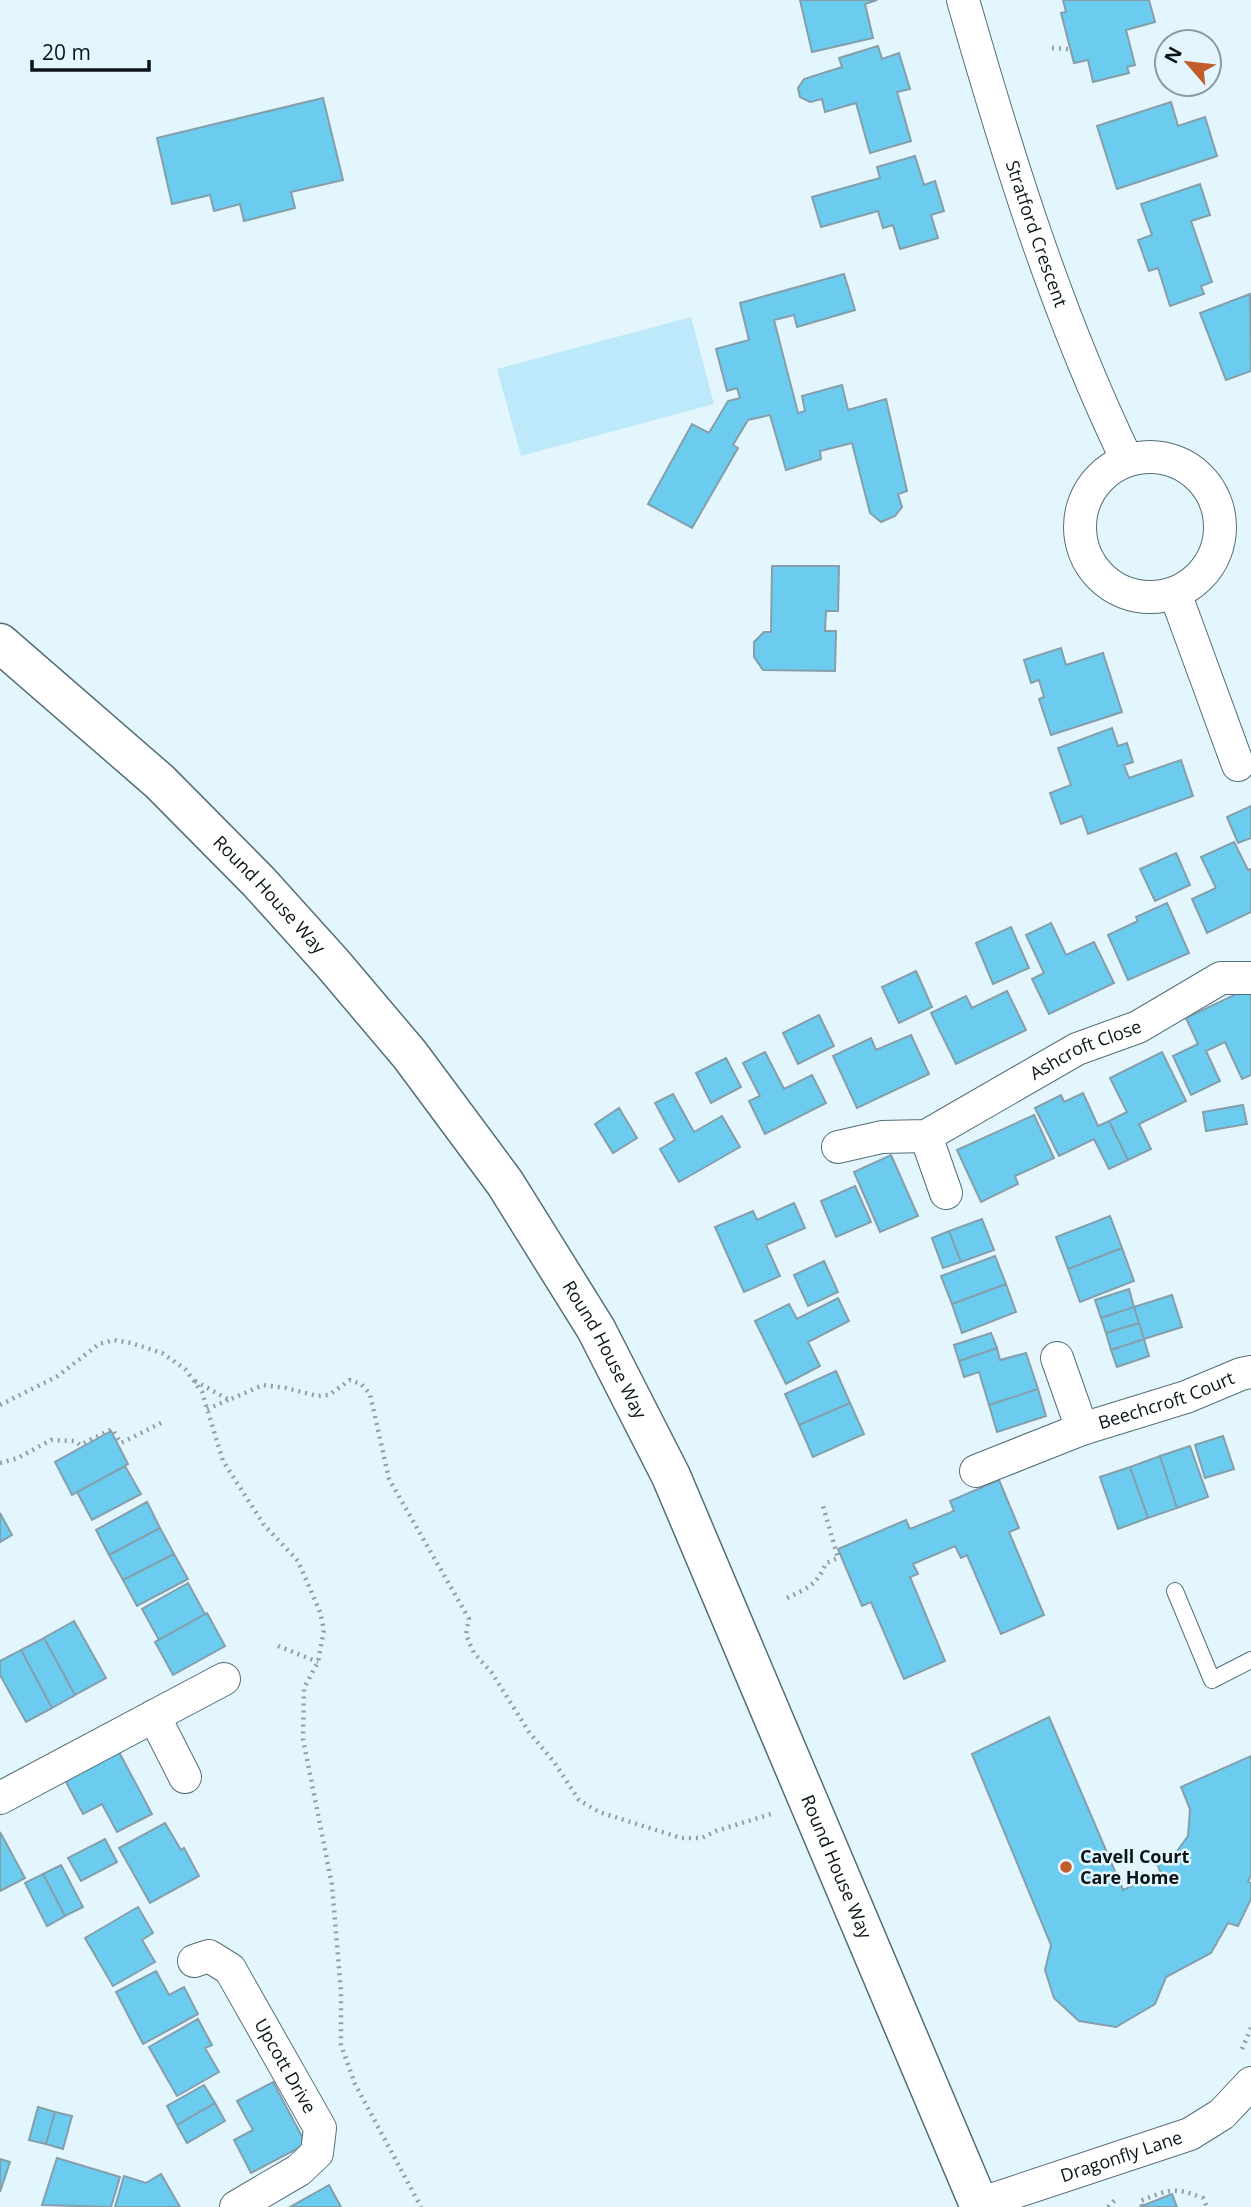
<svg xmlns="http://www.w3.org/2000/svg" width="1251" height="2207" viewBox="0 0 1251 2207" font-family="'Open Sans',sans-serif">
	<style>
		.green { fill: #bde9fb }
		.building { fill: #6cccf0; stroke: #849fab; stroke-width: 2 }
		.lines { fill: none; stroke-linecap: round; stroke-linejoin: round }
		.service-casing { stroke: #546e79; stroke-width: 18 }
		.minor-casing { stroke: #546e79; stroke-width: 34 }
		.tertiary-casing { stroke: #546e79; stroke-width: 41 }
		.path { stroke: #8f9fa5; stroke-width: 4.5; stroke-dasharray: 2 5; stroke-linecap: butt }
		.service { stroke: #fff; stroke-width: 16 }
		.minor { stroke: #fff; stroke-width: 32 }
		.tertiary { stroke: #fff; stroke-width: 38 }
		.poi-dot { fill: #c25d2a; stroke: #e4f6fd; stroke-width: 2.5 }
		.labels { text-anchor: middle; stroke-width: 5; stroke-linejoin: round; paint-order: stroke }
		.street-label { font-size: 18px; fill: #0a1519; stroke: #e4f6fd }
		.poi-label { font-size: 18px; font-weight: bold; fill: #0a1519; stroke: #e4f6fd; text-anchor: start }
	</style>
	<rect width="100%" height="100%" fill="#e4f6fd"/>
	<path class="green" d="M691 317 714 404 521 456 497 369Z"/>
	<path class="building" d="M800 0H877L865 4 873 38 812 52Z
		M1063 0H1149L1155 22 1126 30 1135 65 1127 67 1129 73 1093 82 1088 60 1074 63 1061 13 1066 12Z
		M878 46 882 59 899 53 910 89 897 92 911 141 870 153 856 103 825 112 822 99 810 102 800 97 798 88 804 79 842 67 839 58Z
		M323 98 343 180 291 192 295 208 244 221 240 204 214 211 210 195 172 204 157 138Z
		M1171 102 1178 126 1205 117 1217 156 1117 189 1097 126Z
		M915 156 924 185 935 181 944 211 931 215 938 238 900 249 893 225 883 228 878 211 821 227 812 197 880 178 877 167Z
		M1200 184 1210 215 1191 221 1212 282 1201 286 1204 294 1170 306 1158 268 1149 271 1138 240 1152 235 1141 204Z
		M844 274 855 310 797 327 794 315 774 320 798 413 805 411 802 396 842 385 848 410 886 399 907 491 898 494 902 507 895 516 881 522 870 513 852 443 820 451 821 459 786 470 770 415 748 420 733 445 738 448 692 528 648 504 692 424 709 433 728 401 740 398 737 388 727 391 716 349 749 340 740 303Z
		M1250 294 1251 371 1226 380 1200 313Z
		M772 566H839L838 611H826L825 631H836L835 671 763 670 754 657V642L764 632H771Z
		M1061 648 1066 665 1103 653 1122 712 1051 735 1039 699 1044 697 1039 680 1031 683 1024 660Z
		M1112 728 1118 746 1127 743 1133 762 1124 765 1129 778 1181 760 1193 796 1088 834 1082 816 1061 824 1050 793 1071 785 1058 748Z
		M1251 806V838L1238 843 1227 817Z
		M1234 842 1248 870 1251 869V912L1207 933 1192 899 1216 888 1201 857Z
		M1176 853 1190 885 1155 901 1140 869Z
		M1167 903 1189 953 1128 980 1108 935 1138 921 1136 917Z
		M1051 923 1066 955 1094 942 1114 983 1049 1014 1032 979 1044 973 1026 935Z
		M1011 927 1029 968 993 984 976 943Z
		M916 971 932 1007 899 1023 882 987Z
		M1251 987V1075L1242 1079 1225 1042 1206 1051 1220 1081 1191 1095 1173 1056 1198 1044 1186 1018Z
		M1007 991 1026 1030 956 1064 931 1013 966 996 972 1008Z
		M819 1015 834 1046 798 1064 783 1033Z
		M911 1035 929 1074 857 1108 833 1056 871 1038 876 1050Z
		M765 1052 784 1089 812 1075 826 1103 765 1134 749 1101 760 1096 743 1063Z
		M1162 1052 1186 1101 1139 1124 1151 1149 1128 1160 1109 1121 1127 1112 1110 1078Z
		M726 1058 741 1087 711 1103 696 1073Z
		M1083 1093 1098 1126 1109 1121 1128 1160 1109 1169 1094 1139 1059 1156 1035 1108 1061 1095 1064 1102Z
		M673 1094 694 1132 722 1116 740 1147 679 1182 660 1149 675 1140 655 1103Z
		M1243 1105 1247 1124 1206 1131 1203 1112Z
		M619 1108 637 1138 613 1153 595 1124Z
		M1034 1115 1054 1158 1015 1176 1018 1184 981 1202 957 1150Z
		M891 1155 918 1216 880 1232 854 1172Z
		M855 1186 871 1222 836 1237 821 1201Z
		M794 1203 805 1228 766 1245 780 1276 744 1292 715 1227 753 1211 757 1220Z
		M1110 1216 1122 1248 1068 1269 1056 1237Z
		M982 1219 994 1250 961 1262 949 1231Z
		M949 1231 961 1262 943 1268 932 1238Z
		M1122 1248 1134 1281 1080 1302 1068 1269Z
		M995 1256 1006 1284 952 1304 941 1276Z
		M824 1261 838 1292 808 1306 794 1275Z
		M1006 1284 1016 1312 962 1333 952 1304Z
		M1129 1289 1134 1307 1101 1318 1095 1300Z
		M1172 1295 1182 1327 1144 1339 1134 1307Z
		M838 1298 849 1321 808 1342 820 1366 786 1384 755 1321 789 1304 797 1319Z
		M1134 1307 1139 1323 1106 1333 1101 1318Z
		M1139 1323 1144 1339 1111 1350 1106 1333Z
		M991 1333 997 1348 959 1361 954 1345Z
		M1144 1339 1149 1356 1117 1367 1111 1350Z
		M997 1348 1000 1360 1026 1353 1038 1389 989 1405 979 1372 964 1377 959 1361Z
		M836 1371 850 1403 799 1425 785 1394Z
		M1038 1389 1046 1416 997 1432 989 1405Z
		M850 1403 864 1434 813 1457 799 1425Z
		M111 1431 128 1464 72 1495 55 1462Z
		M1223 1436 1234 1469 1205 1478 1195 1445Z
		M1190 1446 1208 1497 1177 1508 1160 1456Z
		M1160 1456 1177 1508 1148 1518 1130 1467Z
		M125 1466 141 1494 92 1520 77 1492Z
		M1130 1467 1148 1518 1118 1529 1100 1477Z
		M999 1480 1019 1528 1009 1532 1044 1615 1001 1634 967 1555 961 1558 955 1546 913 1564 918 1574 910 1577 945 1661 904 1679 871 1602 862 1606 838 1549 906 1520 910 1529 954 1511 950 1501Z
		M147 1502 160 1528 109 1555 96 1530Z
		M0 1513 12 1535 0 1542Z
		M160 1528 174 1554 123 1580 109 1555Z
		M174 1554 188 1579 137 1606 123 1580Z
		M188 1583 205 1614 159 1640 142 1609Z
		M207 1613 225 1646 173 1675 155 1642Z
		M74 1621 106 1678 75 1695 44 1638Z
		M44 1638 75 1695 52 1708 21 1650Z
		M21 1650 52 1708 26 1722 0 1675V1661Z
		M1049 1717 1123 1890 1161 1874 1156 1861 1177 1851 1188 1836 1190 1809 1181 1787 1251 1756V1875L1248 1882 1251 1883V1899L1238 1926 1228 1923 1211 1953 1166 1977 1155 2004 1116 2027 1079 2021 1054 1998 1045 1970 1051 1945 972 1754Z
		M119 1752 152 1814 117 1832 102 1804 83 1814 65 1780Z
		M165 1823 181 1850 184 1848 199 1876 150 1903 119 1848Z
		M0 1832 25 1878 0 1891Z
		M105 1839 117 1862 81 1881 68 1858Z
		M61 1865 83 1907 65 1916 43 1874Z
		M43 1874 65 1916 47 1926 25 1883Z
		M138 1907 153 1933 142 1940 155 1962 113 1986 85 1938Z
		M156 1971 169 1995 184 1987 198 2014 143 2044 116 1992Z
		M198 2019 212 2045 205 2048 219 2072 177 2096 149 2047Z
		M273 2082 306 2144 251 2173 234 2140 253 2130 237 2101Z
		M204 2085 215 2103 177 2125 167 2106Z
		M215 2103 225 2121 187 2143 177 2125Z
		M38 2107 55 2112 46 2144 29 2140Z
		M55 2112 72 2116 63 2149 46 2144Z
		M57 2158 120 2177 111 2207 42 2205Z
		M0 2159 10 2162 0 2192Z
		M161 2174 180 2207H115L124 2176 146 2183Z
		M329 2185 341 2207H290Z
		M1172 2194 1177 2207H1140L1142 2206Z"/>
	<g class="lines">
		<g class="service-casing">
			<path id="service" d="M1175 1591 1212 1680 1251 1660"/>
		</g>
		<g class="minor-casing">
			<g id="minor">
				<path id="s1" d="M963 0C1008 157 1056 313 1127 460"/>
				<circle cx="1150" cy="527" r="70"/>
				<path d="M1175 593 1238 765"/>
				<path d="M926 1136 946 1193"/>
				<path id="s2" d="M838 1147 882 1137 926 1136 1077 1049 1138 1027 1221 978H1251"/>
				<path d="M1057 1358 1082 1429"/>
				<path id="s3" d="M976 1471 1082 1429 1186 1397 1241 1374 1251 1372"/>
				<path d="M154 1716 185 1777"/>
				<path d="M0 1798 224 1679"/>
				<path id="s4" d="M194 1961 209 1956 230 1969 320 2128 317 2153 299 2170 236 2207"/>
				<path id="s5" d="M979 2204 1190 2134 1222 2114 1251 2083"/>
			</g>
		</g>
		<g class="tertiary-casing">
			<g id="tertiary">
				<path id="s6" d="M0 643 160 782 259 882 333 964 410 1055 505 1183 596 1329 671 1476 980 2207"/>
			</g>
		</g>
		<path class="path" d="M1052 48 1070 49
			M195 1381 229 1400 263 1385 286 1388 317 1396 329 1395 350 1380 361 1384 370 1394 389 1479 469 1619 466 1635 474 1653 492 1673 529 1732 554 1762 579 1800 599 1812 681 1838H702L716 1831 771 1814
			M0 1405 58 1376 99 1344 114 1340 131 1343 162 1353 185 1369 202 1392 223 1461 264 1525 298 1561 320 1612 324 1630 318 1662 304 1688 303 1739 332 1885 341 1992V2045L355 2084 421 2207
			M207 1409 228 1400
			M0 1463 18 1458 51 1440 75 1441 80 1445 112 1429 121 1443 163 1422
			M787 1598C808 1588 817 1585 826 1563L838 1558 823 1506
			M278 1646 318 1662
			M1242 2049 1251 2028
			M1142 2206 1140 2201C1169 2190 1173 2186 1203 2198L1207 2207
			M1108 2207 1117 2198"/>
		<use href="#service" class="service"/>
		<use href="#minor" class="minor"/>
		<use href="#tertiary" class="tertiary"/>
	</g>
	<circle class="poi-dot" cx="1066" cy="1867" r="7"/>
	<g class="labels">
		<g class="street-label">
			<text dy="6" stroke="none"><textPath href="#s1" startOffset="245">Stratford Crescent</textPath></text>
			<text dy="6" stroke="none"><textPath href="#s6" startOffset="369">Round House Way</textPath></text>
			<text dy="6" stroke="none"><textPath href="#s2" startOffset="271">Ashcroft Close</textPath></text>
			<text dy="6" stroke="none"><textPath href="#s6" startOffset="936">Round House Way</textPath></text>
			<text dy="6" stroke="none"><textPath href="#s3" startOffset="203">Beechcroft Court</textPath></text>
			<text dy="6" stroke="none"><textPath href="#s6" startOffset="1503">Round House Way</textPath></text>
			<text dy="6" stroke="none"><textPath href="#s4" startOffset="152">Upcott Drive</textPath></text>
			<text dy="6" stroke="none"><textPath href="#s5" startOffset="150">Dragonfly Lane</textPath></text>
		</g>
		<g class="poi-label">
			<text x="1080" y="1863">Cavell Court<tspan x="1080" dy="21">Care Home</tspan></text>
		</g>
	</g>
	<g transform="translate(1188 63) rotate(298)"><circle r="33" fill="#e4f6fd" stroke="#8d9ca2" stroke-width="2"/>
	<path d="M0-5L12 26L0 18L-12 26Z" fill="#c25d2a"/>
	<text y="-10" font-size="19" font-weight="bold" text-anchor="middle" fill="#0a1519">N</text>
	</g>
	<path d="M32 60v10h117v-10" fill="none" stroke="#0a1519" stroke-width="3.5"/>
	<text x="42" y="60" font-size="21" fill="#0a1519" stroke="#e4f6fd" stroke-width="5" paint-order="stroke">20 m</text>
</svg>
